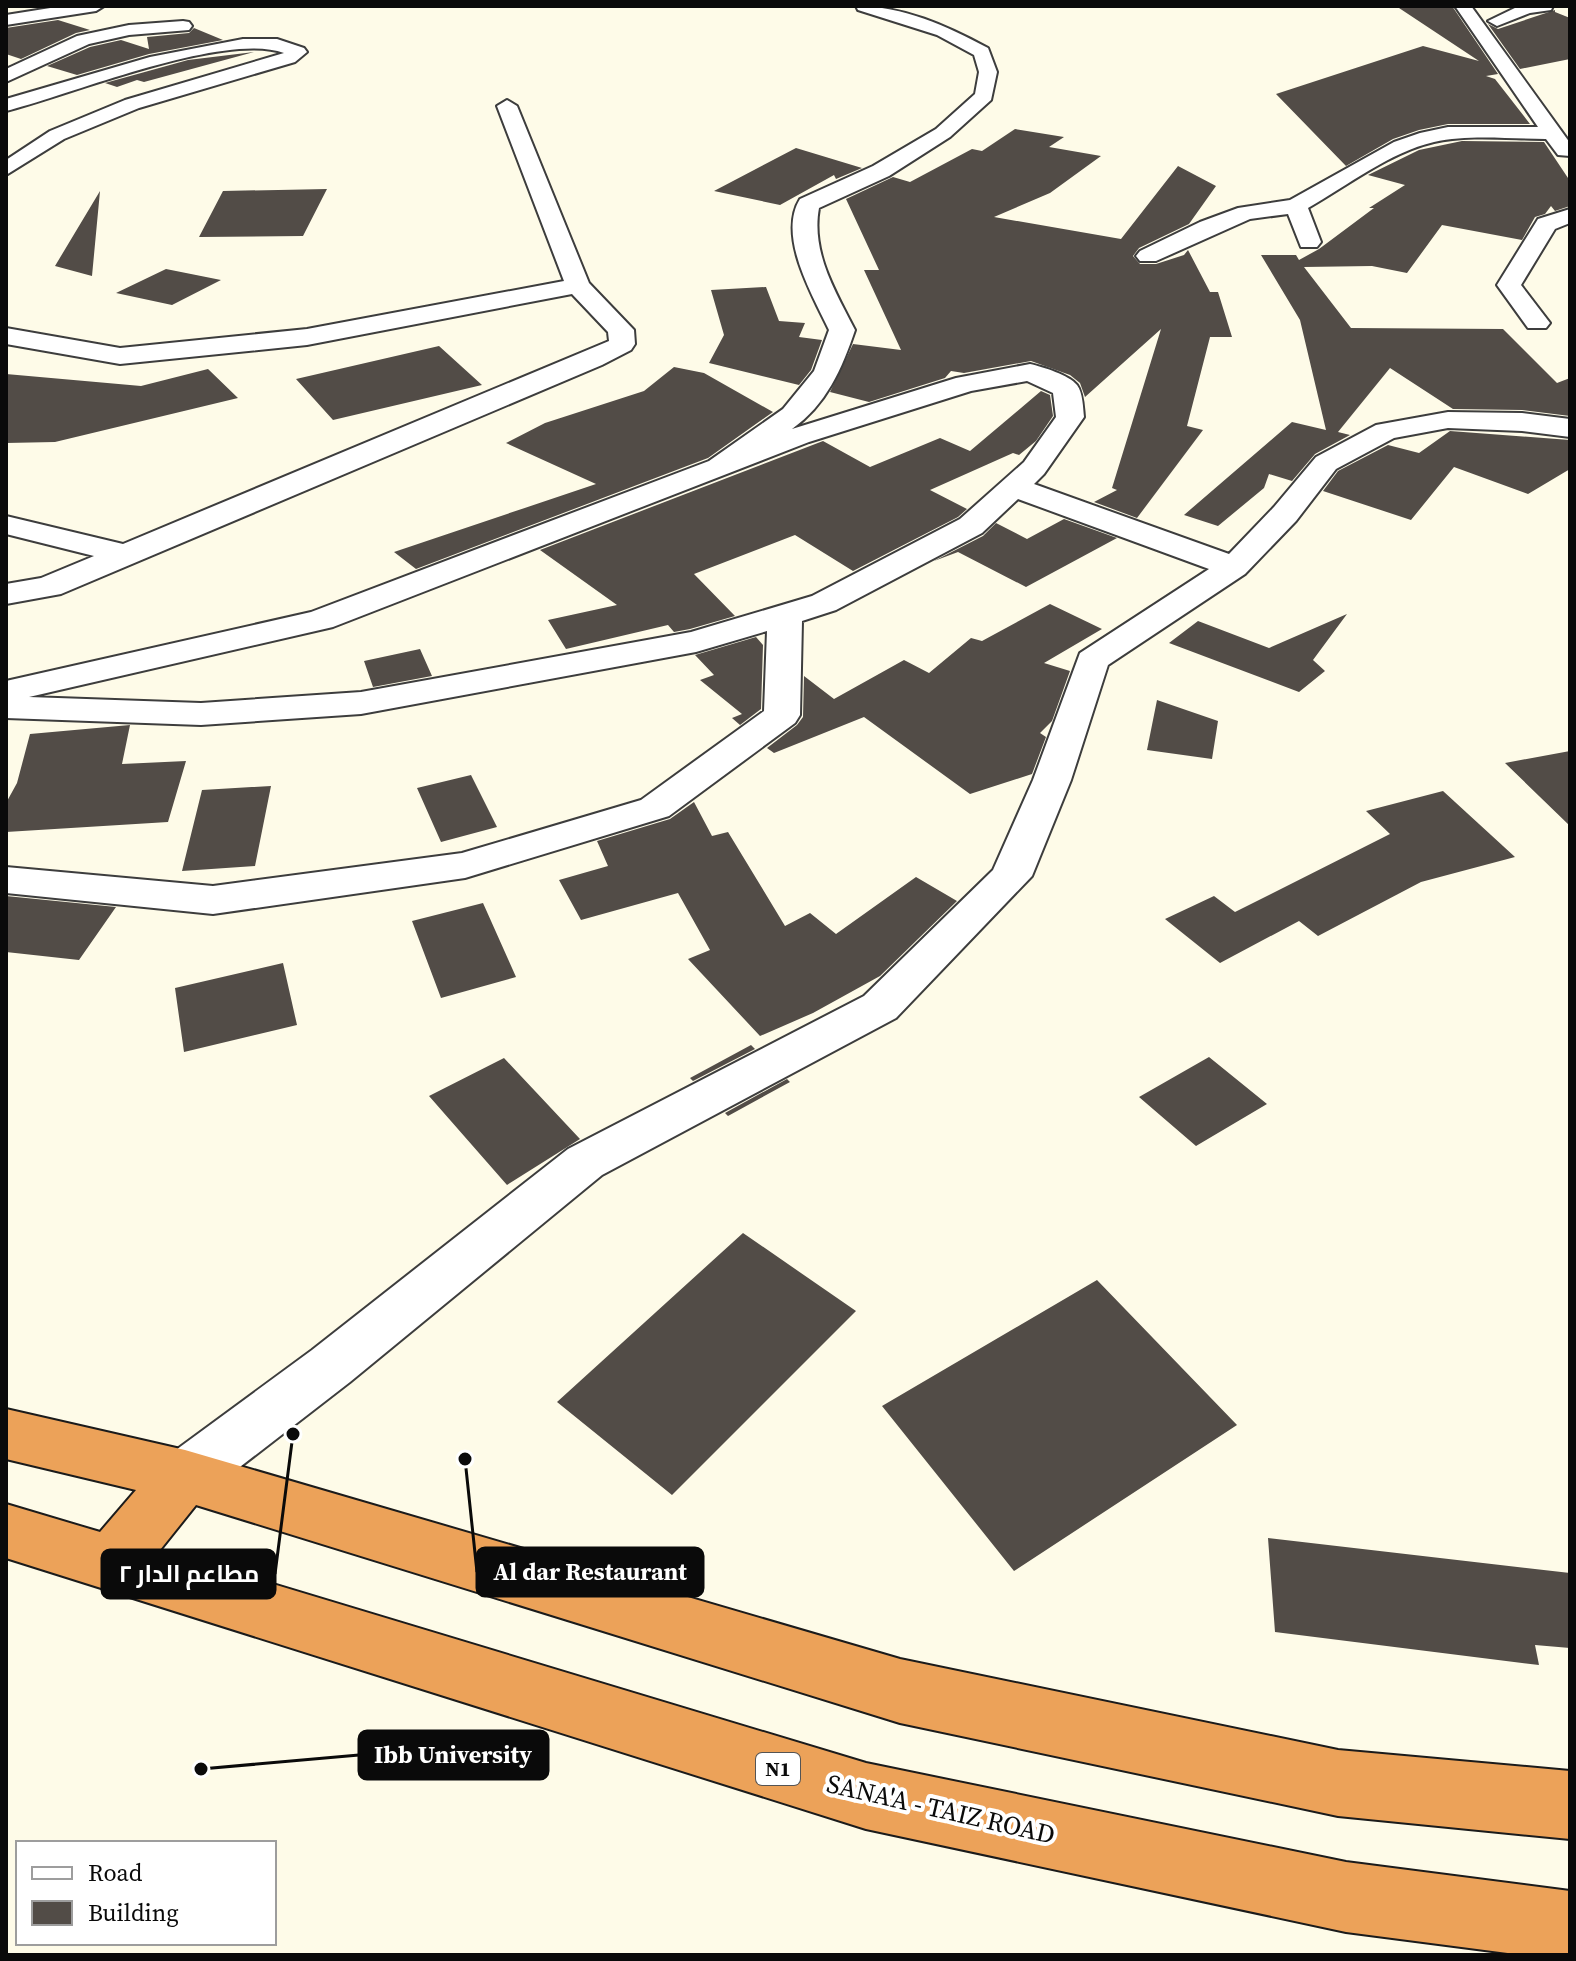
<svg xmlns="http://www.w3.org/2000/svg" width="1576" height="1961" viewBox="0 0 1576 1961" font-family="'Source Serif 4',Cairo,serif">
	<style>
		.building { fill: #524c47 }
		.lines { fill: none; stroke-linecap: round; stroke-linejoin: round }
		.minor-casing { stroke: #3d3d3d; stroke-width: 4 }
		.highway-casing { stroke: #1b1b1b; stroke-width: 4 }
		.minor { fill: #fff; fill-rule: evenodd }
		.highway { fill: #eca259; fill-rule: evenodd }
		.labels { text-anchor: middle; stroke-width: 8; stroke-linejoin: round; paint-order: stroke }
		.shield { fill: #fff; stroke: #545454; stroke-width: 2 }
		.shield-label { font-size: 20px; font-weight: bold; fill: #0a0a0a }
		.near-street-label { font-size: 26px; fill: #0a0a0a; stroke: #fff }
		.leader { fill: none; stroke: #0a0a0a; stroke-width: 3 }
		.callout-dot { fill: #0a0a0a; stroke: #fff; stroke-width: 3 }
		.callout { fill: #0a0a0a; stroke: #0a0a0a; stroke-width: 3 }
		.callout-label { font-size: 24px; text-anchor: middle; font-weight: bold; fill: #fff }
	</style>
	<rect width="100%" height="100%" fill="#fefbe8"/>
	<path class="building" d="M1396 6H1452L1498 74 1486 76 1495 79 1530 124H1448L1419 130 1393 139 1346 166 1276 94 1423 46 1479 61Z
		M1555 10V12L1570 18V59L1520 69 1488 24 1498 29Z
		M58 20 90 30 76 33 21 59 6 54V28Z
		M194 28 223 40 149 54 77 75 47 66 90 47 121 40 149 49 147 37 189 33Z
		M254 52 144 82 137 80 117 87 105 83 188 60Z
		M1015 129 1064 137 1049 147 1101 156 1050 193 994 217 1121 239 1178 166 1216 186 1189 224 1139 248 1133 256 1140 264H1156L1184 255 1188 250 1210 292H1218L1232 337H1210L1187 426 1203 430 1137 518 1094 502 1117 490 1112 488 1161 329 1085 397 1080 383 1070 375 1031 361 964 373 951 371 945 378 869 402 830 392 853 344 901 350 864 270H879L846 199 893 177 910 182 972 149 982 151Z
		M1462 141 1544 142 1570 181V206L1555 211 1551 206 1545 214 1535 217 1522 240 1442 225 1407 273 1372 266 1304 267 1351 328 1503 329 1557 383 1570 378V416L1522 410 1453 409 1390 368 1338 432 1350 435 1315 454 1292 481 1269 474 1264 488 1218 526 1184 515 1292 422 1326 430 1300 320 1261 255H1296L1299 260 1319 249 1374 208H1369L1405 185 1368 175 1419 150Z
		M796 148 862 168 836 179 834 175 780 205 714 191Z
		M327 189 303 236 199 237 223 191Z
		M100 191 92 276 55 266Z
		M166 269 221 280 172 305 116 293Z
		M766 287 779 321 805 323 799 337 822 340 811 370 799 385 709 363 724 335 711 290Z
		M439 346 482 385 333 420 296 379Z
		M674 367 704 373 773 412 708 458 416 569 394 552 596 484 506 443 545 423 644 391Z
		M208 369 238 398 55 442 6 443V374L141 386Z
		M1041 391 1050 395 1053 416 1036 441 1019 455 1013 453 930 490 967 509 958 517 853 571 795 535 694 574 735 616 690 629 674 632 668 625 566 649 548 620 617 605 540 550 823 441 870 467 940 438 970 451Z
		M1450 431 1570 440V469L1528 494 1454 467 1411 520 1323 491 1338 471 1388 445 1419 453Z
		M1064 519 1117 538 1026 587 958 552 934 561 983 536 996 523 1027 539Z
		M1050 604 1102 629 1044 663 1070 671 1052 721 1040 733 1046 737 1032 774 970 794 864 717 774 753 767 748 797 725 803 717 804 676 834 699 904 660 929 673 971 638 982 641Z
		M1347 614 1313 660 1325 671 1299 692 1169 643 1198 621 1269 648Z
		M756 637 763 645 761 709 740 725 732 718 742 714 700 680 714 675 695 655Z
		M420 649 432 676 373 687 364 661Z
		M1157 700 1218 721 1212 759 1147 750Z
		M130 725 122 764 186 761 168 822 6 832V803L17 783 30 734Z
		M1570 751V826L1505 763Z
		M471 775 497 827 441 842 417 788Z
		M271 786 255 866 182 871 202 790Z
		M1443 791 1515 857 1421 882 1318 936 1299 921 1220 963 1165 919 1214 896 1235 912 1390 834 1366 811Z
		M694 802 712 836 728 832 785 926 810 913 836 934 916 877 957 901 880 976 813 1013 760 1036 688 959 710 950 678 893 581 920 559 880 608 866 597 841 670 819Z
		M6 896 116 907 79 960 6 952Z
		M483 903 516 977 441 998 412 921Z
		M283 963 297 1025 184 1052 175 988Z
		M751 1045 755 1049 693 1081 690 1078Z
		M1209 1057 1267 1104 1196 1146 1139 1097Z
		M504 1058 580 1139 507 1185 429 1096Z
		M787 1079 790 1082 728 1116 725 1113Z
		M743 1233 856 1311 672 1495 557 1402Z
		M1097 1280 1237 1425 1014 1571 882 1406Z
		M1268 1538 1570 1573V1648L1535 1645 1539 1665 1275 1632Z"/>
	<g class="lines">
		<g class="minor-casing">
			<path id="minor" d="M63 6H104L96 11 6 25V15Z
				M856 6C903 6 947 26 988 48L997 72 991 100 950 137 889 176 819 208C811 252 835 291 855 330 842 369 826 405 792 429L956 378 1030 364C1043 367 1069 375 1077 385 1083 393 1083 408 1084 417L1044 474 1034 484 1229 554 1274 507 1316 457 1376 425 1448 412 1522 413 1570 419V437L1522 431 1448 428 1394 438 1336 469 1296 521 1245 574 1108 665 1071 780 1032 876 896 1018 602 1175 350 1382 205 1494 185 1502 165 1494 156 1476 165 1458 312 1350 568 1149 864 996 993 870 1033 780 1080 653 1209 569 1018 499 982 533 836 610 802 621 800 715 795 723 669 816 465 878 213 914 6 893V867L213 886 462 853 641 800 764 711 767 631 696 652 361 714 201 725 6 718V681L311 612 709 461 783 409 814 371 829 330C813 296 777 236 800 199L873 166 936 129 975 94 979 72 974 55 937 35 858 10ZM1027 381 1053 393 1056 417 1024 462 960 519 812 596 691 632 361 692 201 703 29 697 333 627 809 442 971 391Z
				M1455 6H1471L1570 143V156L1558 155 1546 139C1511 139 1469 134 1434 142 1390 152 1347 186 1308 208L1321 242 1317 247H1301L1288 214 1250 219 1156 261H1140L1136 256 1140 251 1200 222 1238 208 1290 200 1394 142 1420 133 1448 127H1538Z
				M1519 6H1553L1551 10 1530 13 1497 26 1488 21Z
				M183 21 189 22 192 26 189 30 129 35 89 44 6 82V69L77 36 129 25Z
				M243 39H277L304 48 307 52 295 62 139 108 64 139 6 175V160L50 131 125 100 284 53C225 31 70 95 6 111V99L150 57Z
				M507 100 517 106 589 283 634 330 635 344 631 350 602 365 61 594 6 604V584L41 578 94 556 6 534V516L123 544 609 341 608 332 572 294 307 345 120 364 6 344V328L120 348 307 329 564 281 497 106Z
				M1570 209V223L1555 229 1521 285 1550 323 1546 328H1528L1497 285 1538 219Z"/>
		</g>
		<g class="highway-casing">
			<path id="highway" d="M6 1409 185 1450 900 1659 1338 1750 1570 1771V1839L1338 1816 900 1723 196 1505 160 1550 866 1763 1346 1862 1570 1891V1955H1523L1346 1932 866 1829 6 1558V1504L100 1532 136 1490 6 1459Z"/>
		</g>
		<use href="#minor" class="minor"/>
		<use href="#highway" class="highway"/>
	</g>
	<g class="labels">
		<rect class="shield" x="756" y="1753" width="44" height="32" rx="6"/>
		<g class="shield-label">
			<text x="778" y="1776">N1</text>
		</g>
		<g class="near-street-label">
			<text transform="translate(941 1809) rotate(13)" y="9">SANA'A - TAIZ ROAD</text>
		</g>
	</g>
	<path class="leader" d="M465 1459L477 1572M293 1434L275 1574M201 1769L359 1755"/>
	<g class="callout-dot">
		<circle cx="465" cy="1459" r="8"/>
		<circle cx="293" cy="1434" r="8"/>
		<circle cx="201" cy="1769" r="8"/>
	</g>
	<g class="callout">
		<rect x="477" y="1548" width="226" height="48" rx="8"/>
		<rect x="102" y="1550" width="173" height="48" rx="8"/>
		<rect x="359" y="1731" width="189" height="48" rx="8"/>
	</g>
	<g class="callout-label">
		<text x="590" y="1580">Al dar Restaurant</text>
		<text x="189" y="1582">مطاعم الدار ٢</text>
		<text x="453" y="1763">Ibb University</text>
	</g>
	<rect width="1576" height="1961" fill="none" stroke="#0a0a0a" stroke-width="16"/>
	<rect x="16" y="1841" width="260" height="104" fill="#ffffff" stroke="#9d9d9d" stroke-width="2"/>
	<rect x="32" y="1867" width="40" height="12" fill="#ffffff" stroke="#9d9d9d" stroke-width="2"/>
	<text x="88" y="1881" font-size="24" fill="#0a0a0a">Road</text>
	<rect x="32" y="1901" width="40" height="24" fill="#524c47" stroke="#9d9d9d" stroke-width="2"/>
	<text x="88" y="1921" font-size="24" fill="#0a0a0a">Building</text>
</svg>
